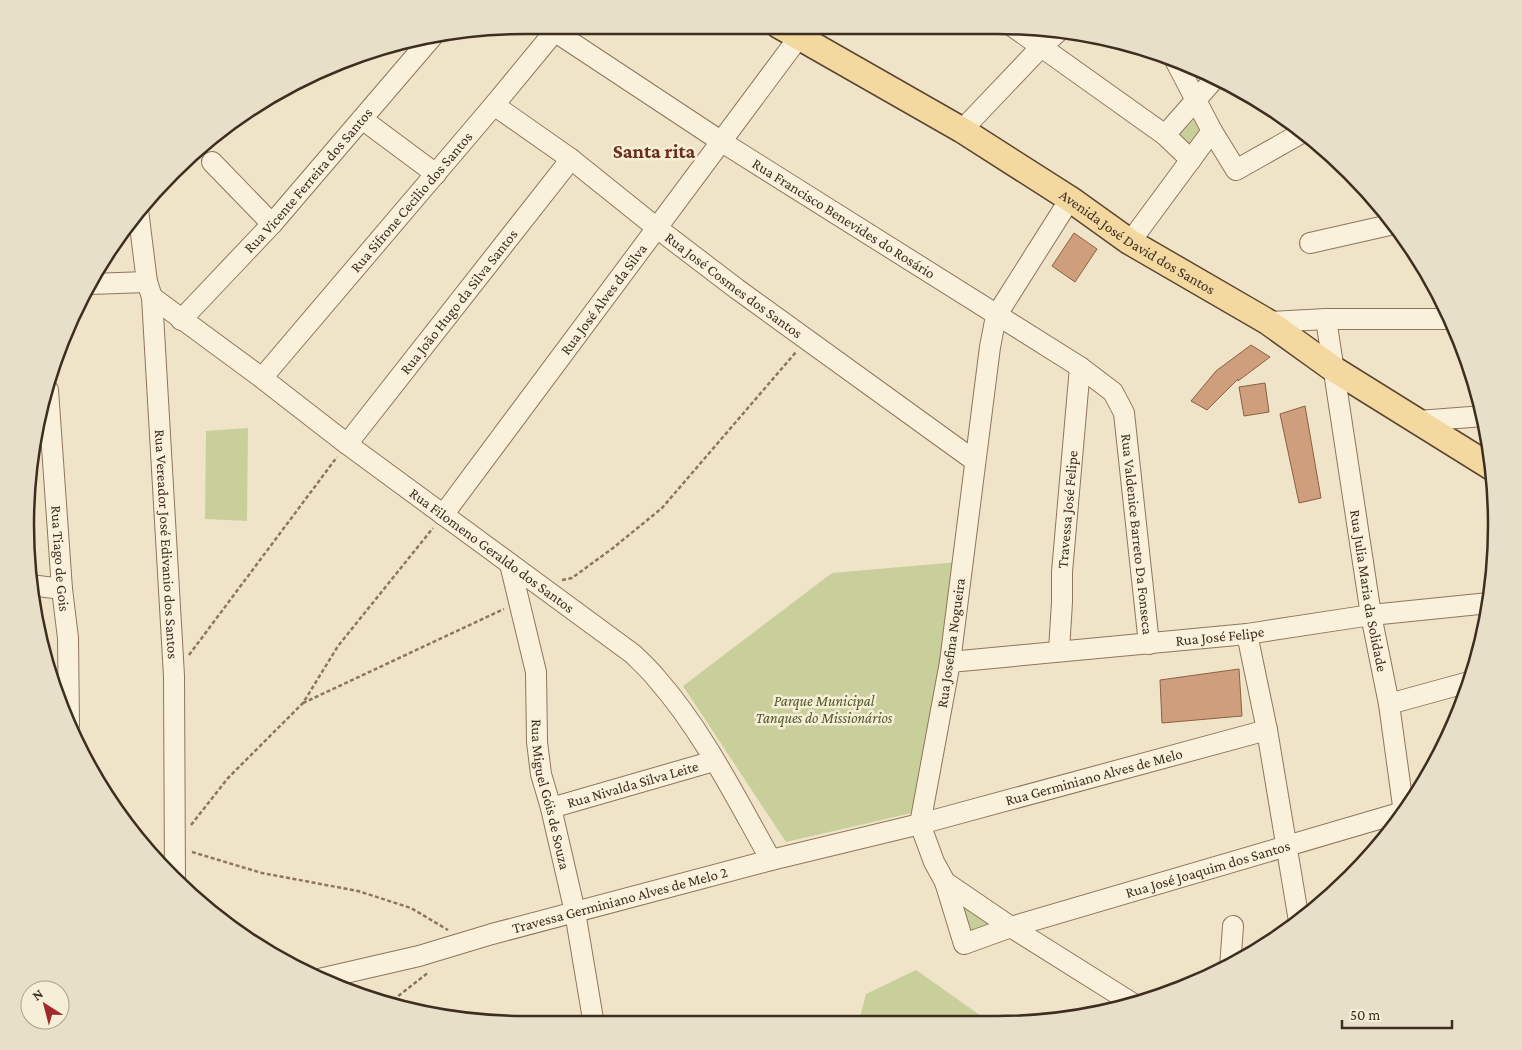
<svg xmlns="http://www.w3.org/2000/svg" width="1522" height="1050" viewBox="0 0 1522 1050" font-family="'Crimson Pro',serif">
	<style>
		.green { fill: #c9cf9b }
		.building { fill: #cf9f7d; stroke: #8d5f41 }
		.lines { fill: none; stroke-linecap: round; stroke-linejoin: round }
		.minor-casing { stroke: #8d765c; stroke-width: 22 }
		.major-casing { stroke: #5b4430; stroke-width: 28 }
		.path { stroke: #8d765c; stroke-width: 2.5; stroke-dasharray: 4 2.5; stroke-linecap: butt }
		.minor { stroke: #faf1dc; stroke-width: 20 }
		.major { stroke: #f3d9a0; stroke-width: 25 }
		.labels { text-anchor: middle; stroke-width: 5; stroke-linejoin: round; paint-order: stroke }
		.street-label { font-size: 15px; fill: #3d2e20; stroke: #f7eed8 }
		.park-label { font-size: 15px; font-style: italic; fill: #4d5a26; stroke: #f7eed8 }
		.district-label { font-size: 20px; font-weight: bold; fill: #6b2e1e; stroke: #f7eed8 }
		.rim { fill: none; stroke: #3d2e20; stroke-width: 2.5 }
	</style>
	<rect width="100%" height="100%" fill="#f0e4c8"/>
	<path class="green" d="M1197 116 1205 135 1193 152 1177 138Z
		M248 428 247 521 205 519 206 431Z
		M958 562 912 813 786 842 683 686 832 573Z
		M957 898 1001 923 969 934Z
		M916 970 994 1025H858L866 994Z"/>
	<path class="building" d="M1074 233 1097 249 1075 282 1052 266Z
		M1251 345 1270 357 1238 381V379L1207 410 1191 401 1216 371Z
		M1265 383 1269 412 1244 416 1239 387Z
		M1305 406 1321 498 1299 503 1280 414Z
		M1239 669 1242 716 1162 723 1160 680Z"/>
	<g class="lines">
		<g class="minor-casing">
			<g id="minor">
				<path id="s1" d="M545 25 722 142 1080 367 1113 392 1124 413 1149 644"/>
				<path d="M1012 26 1165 135 1191 160"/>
				<path d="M1176 62 1212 131 1236 170 1305 131"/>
				<path id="s2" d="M494 105 571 159 657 228 737 289 975 461"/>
				<path d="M362 119 436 174"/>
				<path d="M962 130 1041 47 1059 31"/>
				<path d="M1165 135 1217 76"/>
				<path d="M212 162 272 224"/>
				<path d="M1070 199 996 316 990 347 950 662 920 824 934 862 945 882 1011 927 1132 1003"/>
				<path id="s3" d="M138 210 147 282 152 297 174 676 175 882"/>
				<path d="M1130 242 1212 131"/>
				<path d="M1310 243 1394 224"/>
				<path d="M90 284 147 282"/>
				<path id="s4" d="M152 297 262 378 347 444 633 654C641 662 650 670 657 679 703 731 737 800 771 860"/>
				<path id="s5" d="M1326 319 1371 615 1389 704 1404 813"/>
				<path id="s6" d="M181 320 272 224 432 37"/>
				<path d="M1268 322 1326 319H1451"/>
				<path id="s7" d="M262 378 494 105 560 25"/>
				<path id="s8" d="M48 390 62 589 68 638 69 725"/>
				<path d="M1418 421 1484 416"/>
				<path id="s9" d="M347 444 571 159"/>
				<path id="s10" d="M443 515 799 37"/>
				<path id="s11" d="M510 564 536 672 537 742 541 774 551 808 575 912 594 1025"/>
				<path d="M30 585 62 589"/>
				<path d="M1247 634 1267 730 1299 921"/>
				<path id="s12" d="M1059 651 1062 602V572L1080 367"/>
				<path id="s13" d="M950 662 1247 634 1371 615 1489 603"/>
				<path d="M1389 704 1469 682"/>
				<path id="s14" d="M551 808 714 761"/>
				<path id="s15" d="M945 882 964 944 1011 927 1406 811"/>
				<path d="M1230 967 1233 926"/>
				<path id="s16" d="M319 979 419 956 492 934 771 860 920 824 1267 730"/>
			</g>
		</g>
		<g class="major-casing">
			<g id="major">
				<path id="s17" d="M778 25 962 130 1070 199 1130 242 1268 322 1332 368 1491 467"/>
			</g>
		</g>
		<path class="path" d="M562 580 572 578 613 548 662 508 796 352
			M189 655 337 457
			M303 703 504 609
			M191 825 228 778 303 703 338 646 433 528
			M192 852 262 873 358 891 411 908 448 930
			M388 1004 429 972"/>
		<use href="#minor" class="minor"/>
		<use href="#major" class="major"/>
	</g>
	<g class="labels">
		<g class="street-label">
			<text dy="5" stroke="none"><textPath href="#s6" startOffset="189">Rua Vicente Ferreira dos Santos</textPath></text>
			<text dy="5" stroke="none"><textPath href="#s7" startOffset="231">Rua Sifrone Cecilio dos Santos</textPath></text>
			<text dy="5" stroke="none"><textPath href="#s1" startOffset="356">Rua Francisco Benevides do Rosário</textPath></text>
			<text dy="5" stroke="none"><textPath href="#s17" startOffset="420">Avenida José David dos Santos</textPath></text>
			<text dy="5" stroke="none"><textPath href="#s2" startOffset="300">Rua José Cosmes dos Santos</textPath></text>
			<text dy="5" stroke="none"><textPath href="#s10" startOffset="269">Rua José Alves da Silva</textPath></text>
			<text dy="5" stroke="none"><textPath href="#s9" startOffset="181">Rua João Hugo da Silva Santos</textPath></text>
			<text dy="5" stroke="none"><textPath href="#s12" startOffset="142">Travessa José Felipe</textPath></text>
			<text dy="5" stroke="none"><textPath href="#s1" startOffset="822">Rua Valdenice Barreto Da Fonseca</textPath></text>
			<text dy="5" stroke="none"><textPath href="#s3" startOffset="336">Rua Vereador José Edivanio dos Santos</textPath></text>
			<text dy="5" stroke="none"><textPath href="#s4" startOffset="424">Rua Filomeno Geraldo dos Santos</textPath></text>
			<text dy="5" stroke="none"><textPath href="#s8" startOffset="169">Rua Tiago de Gois</textPath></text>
			<text dy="5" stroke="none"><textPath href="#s5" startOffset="275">Rua Julia Maria da Solidade</textPath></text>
			<text dy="5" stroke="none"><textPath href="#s13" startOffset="271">Rua José Felipe</textPath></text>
			<text transform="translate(951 643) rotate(-82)" y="5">Rua Josefina Nogueira</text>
			<text dy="5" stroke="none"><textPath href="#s16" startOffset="801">Rua Germiniano Alves de Melo</textPath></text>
			<text dy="5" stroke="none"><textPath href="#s14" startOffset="85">Rua Nivalda Silva Leite</textPath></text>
			<text dy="5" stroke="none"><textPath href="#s11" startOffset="235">Rua Miguel Góis de Souza</textPath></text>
			<text dy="5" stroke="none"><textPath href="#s15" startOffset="320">Rua José Joaquim dos Santos</textPath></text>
			<text dy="5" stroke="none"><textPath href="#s16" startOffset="311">Travessa Germiniano Alves de Melo 2</textPath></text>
		</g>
		<g class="park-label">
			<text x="824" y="706">Parque Municipal<tspan x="824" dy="17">Tanques do Missionários</tspan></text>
		</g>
		<g class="district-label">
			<text x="654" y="158">Santa rita</text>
		</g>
	</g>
	<path d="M0 0H1522V1050H0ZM525 34H997A491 491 0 0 1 1488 525V525A491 491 0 0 1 997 1016H525A491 491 0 0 1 34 525V525A491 491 0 0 1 525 34Z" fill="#e8dfc9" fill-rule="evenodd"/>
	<path class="rim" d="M525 34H997A491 491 0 0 1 1488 525V525A491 491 0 0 1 997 1016H525A491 491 0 0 1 34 525V525A491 491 0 0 1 525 34Z"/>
	<g transform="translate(45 1005) rotate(324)"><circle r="24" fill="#f7eed8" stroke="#ada18e"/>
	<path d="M0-4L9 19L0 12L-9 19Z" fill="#9e2a2b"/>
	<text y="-8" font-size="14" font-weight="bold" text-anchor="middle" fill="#3d2e20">N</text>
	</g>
	<path d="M1342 1020v8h110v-8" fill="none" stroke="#3d2e20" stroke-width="2.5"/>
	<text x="1350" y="1020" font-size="15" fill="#3d2e20" stroke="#f7eed8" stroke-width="4" paint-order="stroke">50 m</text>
</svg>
